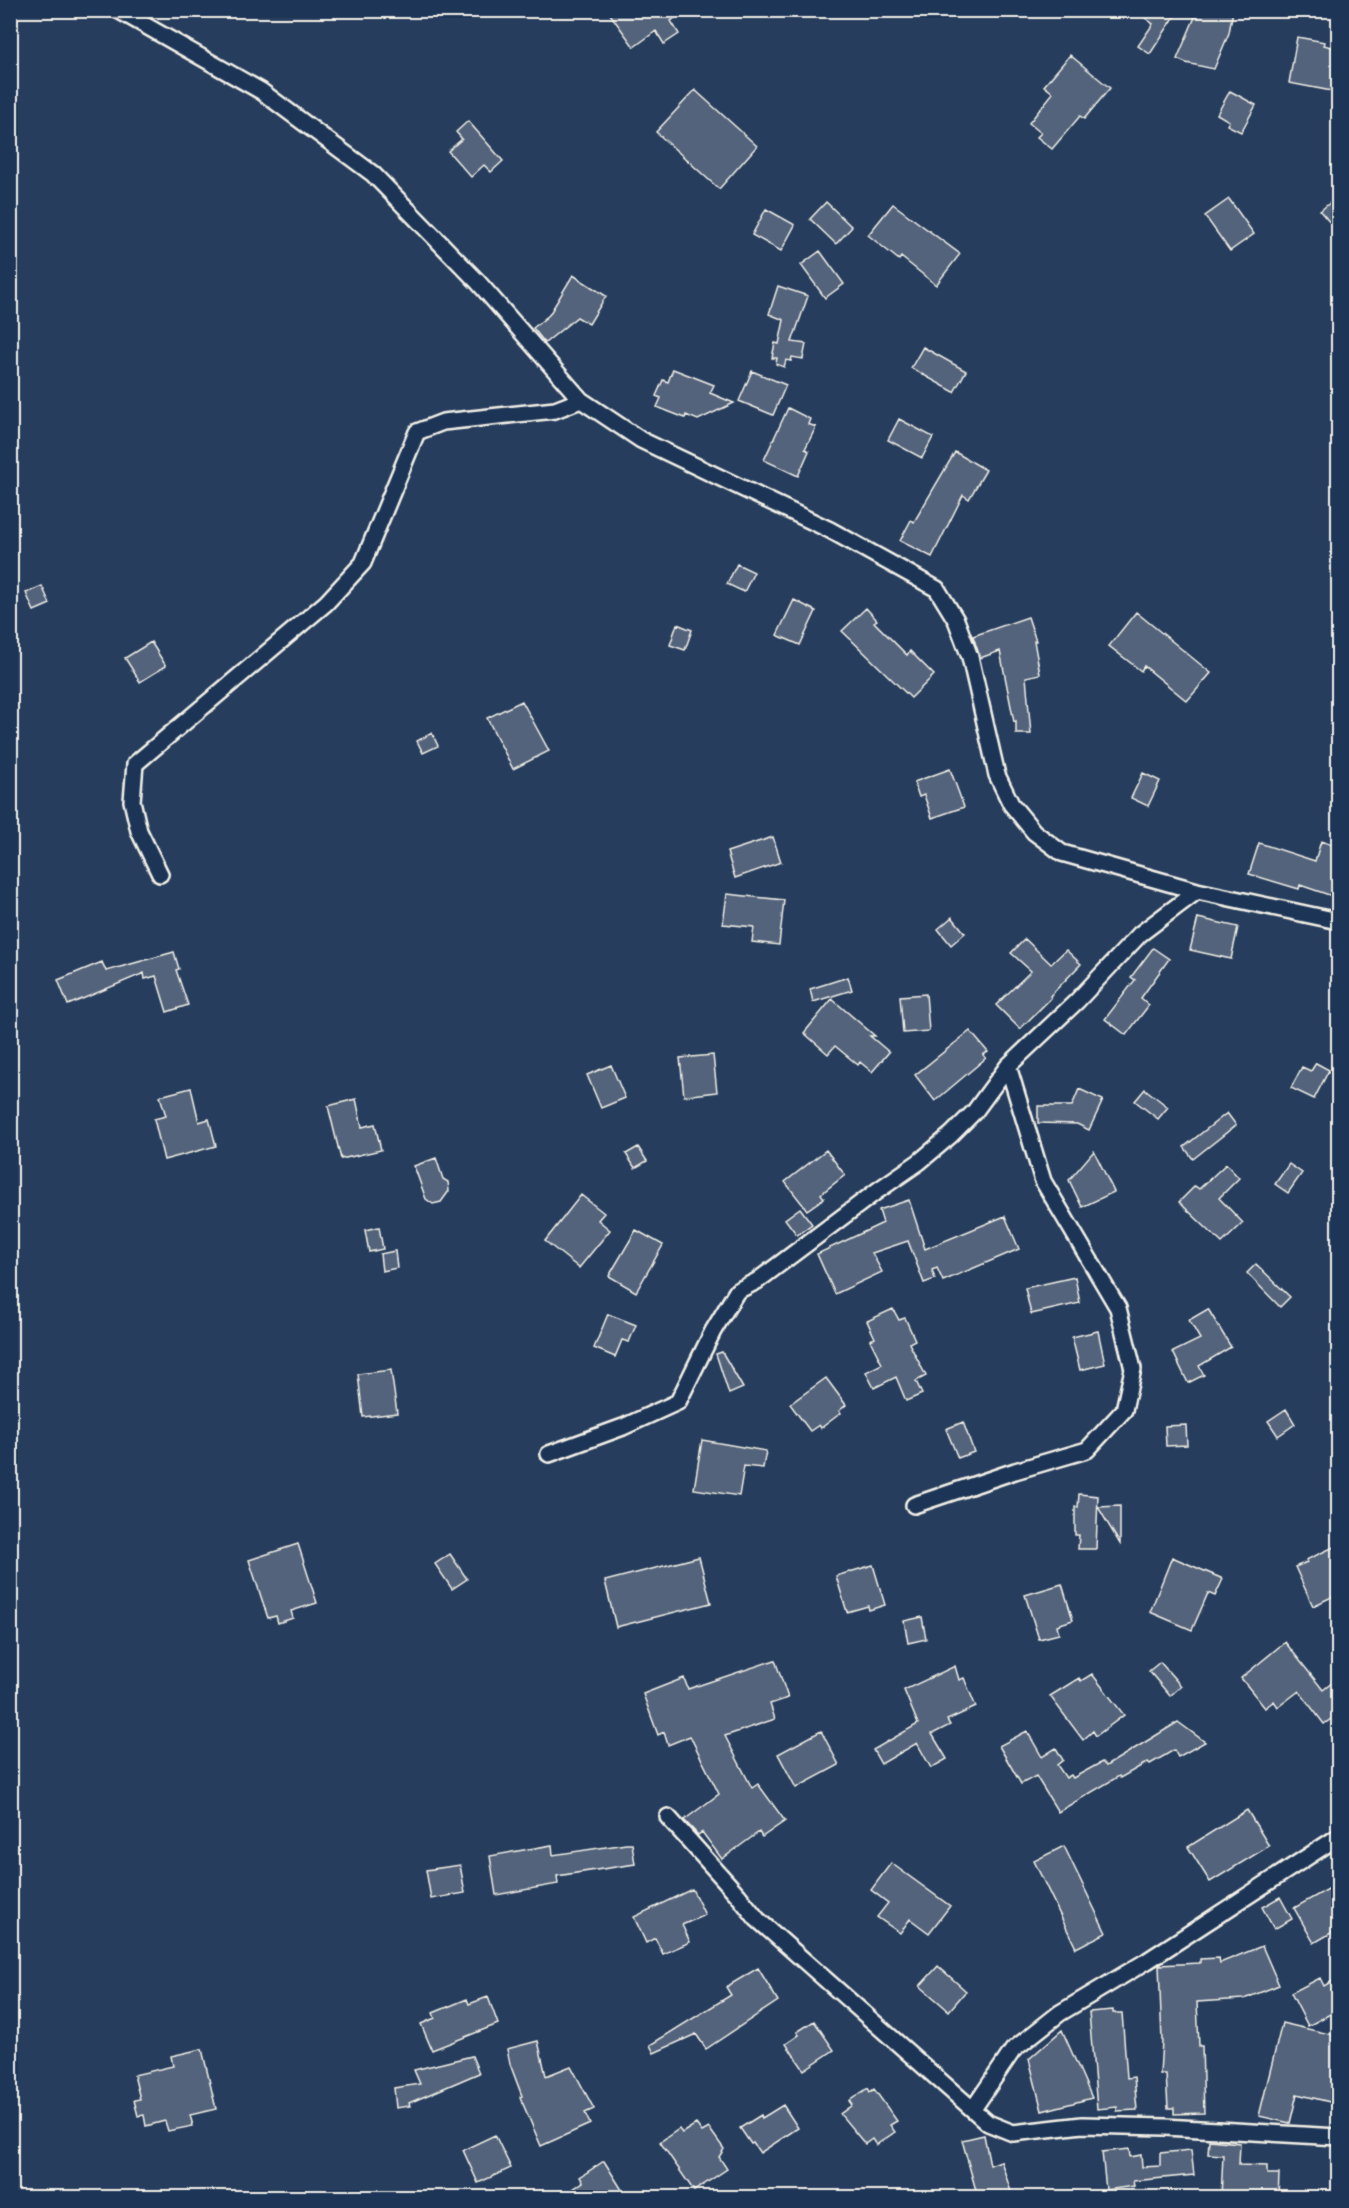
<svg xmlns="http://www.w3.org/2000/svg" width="1349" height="2208" viewBox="0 0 1349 2208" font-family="'Shantell Sans',sans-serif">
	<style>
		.building { fill: #52647b; stroke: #f4f1e8; stroke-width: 1.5 }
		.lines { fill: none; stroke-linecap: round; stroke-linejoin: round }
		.street-casing { stroke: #f4f1e8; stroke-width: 20 }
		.street { stroke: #1d3557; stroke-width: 15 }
	</style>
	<rect width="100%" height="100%" fill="#263d5d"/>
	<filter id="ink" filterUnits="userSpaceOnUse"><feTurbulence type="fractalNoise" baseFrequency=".0167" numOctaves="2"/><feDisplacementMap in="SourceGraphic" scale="12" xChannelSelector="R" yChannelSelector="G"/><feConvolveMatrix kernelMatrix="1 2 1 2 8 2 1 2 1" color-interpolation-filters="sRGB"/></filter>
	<g filter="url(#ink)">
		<path class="building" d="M607 10H686L671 21 679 34 664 44 656 31 634 47Z
			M1135 10H1179L1150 54 1138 46 1153 24Z
			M1198 10H1233L1229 33 1214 69 1186 63 1177 59Z
			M1297 37 1325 42 1324 45 1338 49V68L1336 67 1332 91 1289 83Z
			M1070 55 1110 88 1084 119 1080 116 1052 149 1037 137 1041 133 1029 123 1053 93 1044 86Z
			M695 90 757 146 719 189 656 132Z
			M1230 91 1256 105 1241 132 1227 125 1229 121 1217 114Z
			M468 121 503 161 491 172 484 165 471 177 448 151 462 139 456 132Z
			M1338 196V232L1320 211Z
			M1229 199 1254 234 1230 251 1205 216Z
			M826 202 852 227 836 244 810 219Z
			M893 204 960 254 936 285 901 257 899 260 868 235Z
			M766 209 795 225 781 251 752 235Z
			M820 251 844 284 825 298 801 265Z
			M573 275 606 296 589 324 577 317 545 343 533 328 549 315Z
			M778 286 808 296 792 342 806 344 803 359 792 357 791 361 786 360 784 367 776 364 777 358H772L775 343 779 344 784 320 769 314Z
			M923 347 966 371 954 392 911 368Z
			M673 369 714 385 710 393 734 403 698 420 686 415 685 418 657 407 661 398 656 396 663 380 668 382Z
			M752 371 786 385 773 415 739 401Z
			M788 408 810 419 808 424 816 427 805 449 809 451 798 476 764 460Z
			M899 419 933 437 922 458 888 440Z
			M955 452 986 470 969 499 963 495 932 557 900 541 911 520 914 522Z
			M737 564 754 572 744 592 727 584Z
			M42 586 50 604 34 611 26 593Z
			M794 600 816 611 800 645 777 635Z
			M866 608 877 620 874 622 907 655 910 651 934 675 911 698 842 631Z
			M1136 612 1211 673 1187 701 1144 666 1141 671 1109 646Z
			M1028 617 1036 641H1034L1040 674 1026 677 1031 734H1016V721L1014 722 1000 651 980 658 973 636Z
			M677 624 692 630 685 650 670 645Z
			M151 642 166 666 140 682 125 658Z
			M522 701 549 751 513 769 487 718Z
			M432 733 438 746 423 753 417 741Z
			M950 769 964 807 932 818 924 795 919 797 914 782Z
			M1143 773 1160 781 1148 806 1131 798Z
			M773 837 781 862 735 878 727 852Z
			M1321 841 1338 847V898L1300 885 1299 889 1249 874 1259 843 1315 861Z
			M727 894 784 900 779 945 752 942 754 927 723 924Z
			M952 917 965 933 951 945 938 929Z
			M1198 918 1238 927 1231 959 1190 950Z
			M1025 939 1051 964 1066 950 1081 964 1050 996 1051 998 1020 1029 996 1005 1031 971 1011 953Z
			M1153 948 1169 959 1141 998 1149 1005 1126 1035 1105 1019 1135 980 1131 977Z
			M174 952 179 969 176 970 188 1005 167 1012 156 976 145 979 144 973 68 1005 58 980 102 962 106 971Z
			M848 977 852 990 813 1002 810 989Z
			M926 994 929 1031 903 1033 900 996Z
			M832 999 875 1036H870L889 1052 872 1072 860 1062 858 1065 835 1046 828 1054 804 1033Z
			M970 1031 988 1052 983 1055 986 1058 935 1101 915 1075Z
			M713 1055 717 1092 684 1096 680 1058Z
			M1316 1063 1329 1070 1314 1099 1291 1088 1302 1067 1311 1071Z
			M611 1065 625 1098 601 1108 587 1075Z
			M191 1088 199 1122 209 1119 216 1146 164 1160 154 1119 166 1116 160 1096Z
			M1079 1089 1103 1100 1089 1130 1077 1124 1038 1123V1106H1072Z
			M1145 1089 1168 1107 1158 1119 1135 1101Z
			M356 1099 362 1127 375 1124 381 1150 341 1159 328 1106Z
			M1227 1113 1236 1125 1193 1159 1184 1147Z
			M638 1147 647 1161 635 1168 626 1154Z
			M826 1150 845 1175 821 1194 824 1198 807 1210 785 1182Z
			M1094 1151 1114 1192 1082 1207 1069 1180Z
			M436 1158 443 1179 448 1182 449 1191 441 1202 433 1204 426 1199 414 1166Z
			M1226 1164 1239 1178 1219 1198 1243 1223 1222 1243 1179 1202 1195 1186 1199 1189Z
			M1289 1164 1302 1173 1288 1193 1275 1184Z
			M581 1195 604 1213 598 1220 610 1230 579 1268 545 1241Z
			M909 1200 925 1249 1005 1216 1019 1249 943 1281 937 1268 932 1270 935 1279 924 1283 908 1241 872 1253 882 1272 835 1294 817 1254 883 1223 879 1210Z
			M800 1208 812 1224 797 1235 785 1219Z
			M379 1227 383 1249 369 1252 365 1230Z
			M636 1230 663 1245 636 1292 609 1276Z
			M395 1251 397 1268 382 1271 380 1254Z
			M1256 1264 1290 1297 1280 1307 1247 1273Z
			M1075 1277 1080 1303 1031 1314 1025 1288Z
			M893 1309 899 1320 905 1318 915 1340 909 1343 926 1376 916 1381 922 1394 906 1401 896 1377 874 1388 866 1372 882 1364 870 1340 875 1338 867 1321Z
			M1208 1309 1231 1347 1199 1366 1204 1375 1188 1383 1173 1352 1200 1339 1189 1320Z
			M608 1314 636 1325 629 1342 622 1340 615 1357 594 1348Z
			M1098 1331 1105 1364 1080 1370 1072 1337Z
			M722 1352 743 1388 729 1394 716 1354Z
			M391 1370 397 1413 363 1417 358 1374Z
			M826 1378 846 1405 839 1411 841 1413 821 1428 819 1425 810 1431 790 1404Z
			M1286 1409 1295 1424 1278 1436 1268 1421Z
			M963 1422 974 1452 958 1458 946 1429Z
			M1186 1425 1187 1445 1166 1446 1165 1426Z
			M702 1440 766 1451 763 1468 744 1466 739 1496 694 1489Z
			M1079 1494 1098 1496 1096 1549H1078L1079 1535H1075V1507H1078Z
			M1120 1506V1544L1098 1507Z
			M298 1544 317 1603 291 1611 293 1618 278 1623 276 1616 268 1618 249 1560Z
			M1338 1545V1594L1313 1606 1295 1567 1307 1562 1306 1560Z
			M450 1554 467 1579 452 1589 435 1564Z
			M699 1557 711 1603 616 1627 605 1581Z
			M1172 1557 1223 1579 1215 1596 1208 1593 1192 1630 1150 1612Z
			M873 1565 885 1605 869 1610 868 1606 847 1612 836 1576Z
			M1062 1584 1073 1620 1057 1625 1059 1634 1039 1639 1025 1595Z
			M922 1617 926 1639 908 1643 904 1621Z
			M1285 1642 1323 1690 1338 1678V1714L1324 1724 1299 1691 1278 1707 1274 1701 1265 1708 1241 1678Z
			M775 1660 788 1698 770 1704 775 1719 725 1736 752 1788 758 1784 785 1821 762 1837 759 1832 722 1859 702 1832 698 1835 684 1820 719 1794 690 1736 668 1745 664 1732 658 1735 643 1694 684 1678 688 1689Z
			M1160 1662 1181 1686 1170 1696 1149 1671Z
			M955 1666 959 1680 964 1678 976 1707 947 1720 950 1725 932 1734 947 1759 931 1768 917 1743 881 1764 873 1750 918 1724 904 1690Z
			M1092 1674 1124 1715 1096 1736 1093 1731 1083 1740 1050 1696 1079 1678 1081 1681Z
			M1178 1722 1205 1742 1178 1757 1174 1750 1150 1764 1148 1762 1120 1778 1119 1776 1058 1812 1036 1776 1021 1784 999 1746 1027 1731 1042 1757 1056 1748 1063 1760 1057 1765 1066 1778 1071 1775 1073 1778 1102 1762 1106 1766Z
			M821 1731 839 1765 796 1788 778 1754Z
			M1247 1810 1269 1846 1210 1882 1188 1847Z
			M626 1844H632L635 1864 557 1876 558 1884 496 1895 490 1856 552 1845 553 1855Z
			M1064 1846 1106 1933 1076 1948 1034 1861Z
			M891 1863 950 1906 929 1933 910 1919 900 1933 877 1917 888 1903 871 1890Z
			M460 1865 465 1893 431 1899 426 1870Z
			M1330 1888 1338 1904V1929L1314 1943 1294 1908Z
			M692 1889 705 1915 682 1925 690 1942 663 1954 655 1938 646 1943 634 1917Z
			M1280 1897 1292 1919 1274 1929 1262 1907Z
			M1262 1946 1279 1985 1244 1999 1197 2002 1199 2046H1202L1204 2113 1174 2114V2108H1168L1166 2074H1160L1162 2041 1159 1965 1200 1963V1959L1219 1958 1220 1963Z
			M938 1966 966 1991 949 2011 920 1986Z
			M758 1968 778 2001 706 2049 696 2034 654 2053 650 2045 731 1995 726 1987Z
			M1320 1978 1324 1986 1334 1980 1338 1988V2010L1308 2026 1291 1993Z
			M488 1997 498 2024 432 2050 421 2024 435 2018 433 2013 467 1999 469 2004Z
			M1113 2010V2013H1122L1127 2078 1134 2077 1137 2110 1117 2111V2107L1097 2109 1089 2012Z
			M814 2021 834 2050 804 2070 786 2044 799 2035 797 2032Z
			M1282 2023 1338 2036V2104L1297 2094 1290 2123 1259 2116Z
			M1062 2030 1092 2098 1042 2111 1029 2059Z
			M538 2041 546 2076 571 2066 594 2109 585 2113 590 2124 541 2146 520 2097 522 2096 510 2064 507 2049Z
			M202 2049 216 2109 190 2115 193 2126 168 2131 165 2121 146 2126 144 2115 138 2116 134 2100 140 2099 134 2075 173 2066 171 2056Z
			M472 2056 479 2073 409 2103 410 2106 396 2108 394 2088 420 2084 414 2070Z
			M868 2088 870 2092 874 2089 897 2121 890 2125 895 2132 876 2145 872 2139 865 2144 840 2114 852 2105 849 2101Z
			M783 2105 798 2128 760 2153 753 2143 751 2144 740 2128 761 2115 762 2118Z
			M696 2124 702 2132 709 2128 724 2149 719 2157 727 2169 694 2191 660 2142 679 2129 682 2133Z
			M495 2135 511 2168 478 2183 463 2150Z
			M984 2135 990 2165 1001 2161 1013 2198H978L962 2140Z
			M1209 2140 1240 2143 1239 2165 1267 2166V2174H1279L1278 2198H1221L1223 2155 1208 2154Z
			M1129 2149 1130 2157 1141 2155 1142 2167 1160 2166V2153L1191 2150 1194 2175 1133 2181 1134 2186 1106 2190 1102 2152Z
			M604 2161 627 2198H560L583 2182 580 2177Z"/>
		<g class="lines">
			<g class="street-casing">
				<path id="street" d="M118 10 261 91 373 174 478 282 581 400 641 440 830 530 937 589 956 620 970 657 997 775 1011 804 1034 832 1062 853 1197 891 1338 921
					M160 874 139 831 132 801 135 764 326 603 363 563 417 432 443 422 555 410 581 400
					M549 1454 623 1427 678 1402 713 1331 737 1291 757 1281 877 1191 919 1162 951 1135 975 1111 1008 1066 1077 1001 1140 934 1197 891
					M914 1505 1015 1471 1087 1450 1124 1410 1133 1369 1118 1308 1043 1181 1008 1066
					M668 1817 738 1895 757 1919 988 2123 1013 2133 1082 2125 1165 2127 1338 2137
					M973 2109 1013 2050 1060 2013 1147 1961 1338 1837"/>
			</g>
			<use href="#street" class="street"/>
		</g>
	</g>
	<rect width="1349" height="2208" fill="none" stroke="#1d3557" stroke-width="36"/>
	<rect x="18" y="18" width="1313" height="2172" fill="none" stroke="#f4f1e8" stroke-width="2" filter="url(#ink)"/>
</svg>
